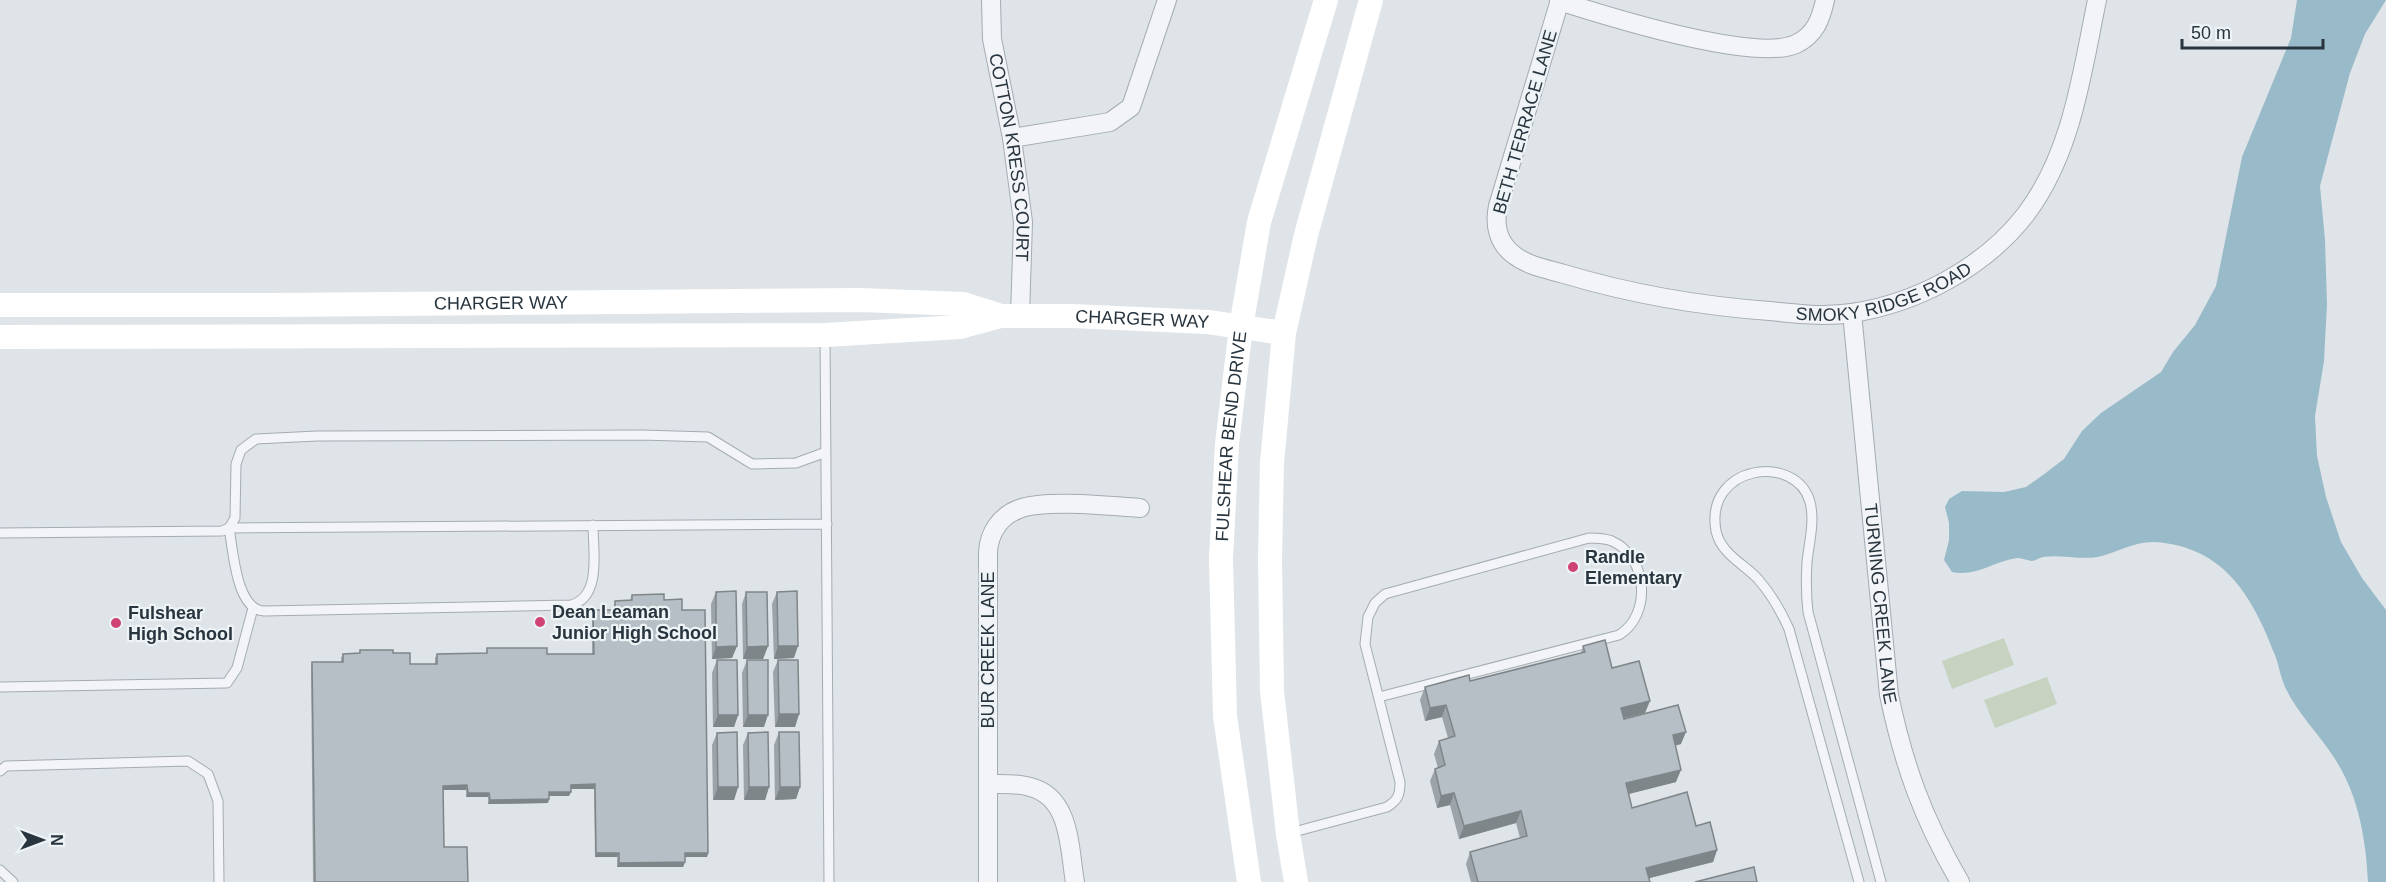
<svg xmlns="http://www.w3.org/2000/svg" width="2386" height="882" viewBox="0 0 2386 882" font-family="Arial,sans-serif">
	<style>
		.green { fill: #c8d2c0 }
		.water { fill: #99bac9 }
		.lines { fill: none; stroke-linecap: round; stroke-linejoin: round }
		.lane-casing { stroke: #a4acb2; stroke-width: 11 }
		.street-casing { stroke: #a4acb2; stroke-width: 20 }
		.lane { stroke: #f2f4f7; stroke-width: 9 }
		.street { stroke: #f2f4f7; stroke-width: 18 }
		.secondary { stroke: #fff; stroke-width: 24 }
		.wall { fill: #9da4a9 }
		.shaded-wall { fill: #7f868a }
		.building { fill: #b6bfc5; stroke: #7f868a; stroke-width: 1.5 }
		.poi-dot { fill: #ce4374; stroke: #eef3f6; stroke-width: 2 }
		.labels { text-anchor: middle; stroke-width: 4.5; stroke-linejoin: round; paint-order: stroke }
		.street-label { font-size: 18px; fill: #28353f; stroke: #eef3f6 }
		.poi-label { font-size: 18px; font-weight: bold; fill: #28353f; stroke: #eef3f6; text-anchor: start }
	</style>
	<rect width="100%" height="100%" fill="#dfe4e8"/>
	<path class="green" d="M2004 638 2014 665 1952 689 1942 661Z
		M2047 677 2057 704 1995 728 1984 700Z"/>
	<path class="water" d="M2297 0H2386L2365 34 2350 73 2320 186 2325 240 2327 304 2324 361 2315 416 2317 456 2326 497 2341 542 2362 578 2386 610V882H2368C2366 838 2358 793 2333 756 2318 733 2299 715 2286 689 2281 679 2279 666 2275 655 2252 595 2224 547 2155 542 2135 541 2116 553 2098 557 2079 560 2060 554 2043 557 2038 558 2036 561 2031 561 2026 560 2022 558 2017 558 1994 561 1977 577 1952 572L1944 560 1949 540V523L1945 507 1949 499 1962 491 2004 492 2026 487 2043 475 2064 459 2082 431 2101 413 2161 372 2173 352 2195 325 2216 286 2242 157 2291 38Z"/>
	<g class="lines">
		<g class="lane-casing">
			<path id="lane" d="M825 335 829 882
				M593 525C593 550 602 597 571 605L264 611C236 610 233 549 229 528 428 526 627 524 827 524
				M0 533 222 531 229 528 235 518 236 464 241 450 256 439 317 436 642 435 708 437 752 464 796 463 826 452
				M0 687 227 683 237 668 253 608
				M0 771 6 766 188 761 208 774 218 801 219 882
				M1290 833 1387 807C1398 800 1400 795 1400 782L1365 644 1368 617 1375 603 1385 594 1589 538C1597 538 1604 538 1612 541 1648 557 1652 615 1619 635L1379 697
				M0 870 13 882
				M1859 882 1789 629C1781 611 1771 594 1758 579 1743 563 1721 554 1716 531 1704 465 1796 452 1810 502 1815 521 1809 543 1807 562 1806 579 1806 595 1808 612L1881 882"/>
		</g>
		<g class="street-casing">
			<g id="street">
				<path id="s1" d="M991 0 992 39 1012 138 1023 222 1020 316"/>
				<path id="s2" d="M1560 0 1498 206C1494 225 1498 243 1514 255 1528 266 1547 269 1564 274 1631 294 1701 306 1770 311 1797 314 1825 317 1852 313 1918 303 1985 267 2026 214 2072 153 2082 73 2097 0"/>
				<path d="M1559 1C1606 16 1755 63 1796 44 1815 35 1821 19 1825 0"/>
				<path d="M1012 138 1110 122 1131 107 1167 0"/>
				<path id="s3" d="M1852 313 1889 695C1904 766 1923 819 1960 882"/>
				<path d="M988 784C1002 784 1017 783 1030 787 1071 797 1069 848 1075 882"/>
				<path d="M988 882V552C989 533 1000 516 1019 509 1044 499 1111 506 1140 508"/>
			</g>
		</g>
		<use href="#lane" class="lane"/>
		<use href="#street" class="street"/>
		<g class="secondary">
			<path id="s4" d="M0 305H272L860 300 963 304 1001 316"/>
			<path id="s5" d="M0 337 825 335 960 327 1001 316H1072L1208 322 1284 333"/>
			<path id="s6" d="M1249 882 1225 716 1221 559 1227 444 1241 327 1259 222 1326 0"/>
			<path d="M1296 882 1288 834 1272 691 1270 560 1272 463 1284 333 1306 235 1371 0"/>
		</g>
	</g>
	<path class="wall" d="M716 592 737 646 732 658 712 659 711 604Z
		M746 592 768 646 763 659H743L742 604Z
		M777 592 794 658 774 659 772 604Z
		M632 595 664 600 682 610 708 853 707 857H685V862L683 867H617V857H595L594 789H571L569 796H549L548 803 488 804V797H466V790H443L444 847 468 882H313L311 667 312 662H341V658L343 654 359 653 360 650 393 653 410 664H435V658L437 654 486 653 487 648 547 654H592V615L593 610H614V605L615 601 630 600Z
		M1583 646 1612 668 1645 713 1624 718V719L1681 744 1675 746 1676 782 1628 794 1632 808 1696 826 1717 850 1713 862 1649 878 1650 882H1471L1466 864 1470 852 1520 838 1516 823 1459 839 1450 805 1437 808 1430 781 1435 769 1438 768 1434 754 1439 741 1448 738 1442 717 1425 721 1420 700 1425 687 1470 681 1581 653Z
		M717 660 738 715 734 727H713L712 673Z
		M747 660 764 727H743L742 673Z
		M778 660 799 714 795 727H775L773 672Z
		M779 732 800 787 796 799 775 800 774 745Z
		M717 733 738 787 734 800H713L712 745Z
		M748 733 769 787 765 800H744L743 745Z"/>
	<path class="shaded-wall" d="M737 646 732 658 712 659 716 647Z
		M768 646 763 659H743L747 647Z
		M778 646H798L794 658 774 659Z
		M1650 701 1645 713 1616 720 1621 708Z
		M1446 705 1442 717 1425 721 1430 708Z
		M779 714H799L795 727H775Z
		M718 715H738L734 727H713Z
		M748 715H768L764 727H743Z
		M1686 732 1681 744 1668 747 1673 735Z
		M1681 770 1676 782 1621 796 1626 783Z
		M595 784 594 789H569L571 785Z
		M467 785 466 790H442L443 786Z
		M718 787H738L734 800H713Z
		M749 787H769L765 800H744Z
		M780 787H800L796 799 775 800Z
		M549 792H571L569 796H547Z
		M468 793H489L488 797H466Z
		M1454 793 1450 805 1437 808 1441 796Z
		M549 799 548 803 488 804 490 800Z
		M1521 811 1516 823 1459 839 1464 826Z
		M1717 850 1713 862 1642 880 1646 868Z
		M596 853H619L617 857H595Z
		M685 853H708L707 857H683Z
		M685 862 683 867H617L619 863Z"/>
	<path class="building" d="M736 591 737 646 716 647V592Z
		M797 591 798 646H778L777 592Z
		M746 592H767L768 646 747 647Z
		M664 594V600L682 599V610H705L708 853H685V862L619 863V853H596L595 784 571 785V792H549V799L490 800 489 793H468L467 785 443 786 444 847H467L468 882H315L312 662H343V654L360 653V650H393V653H410V664H437V654L487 653V648H547V654H594L593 610H615V601L632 600V595Z
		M1605 640 1612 668 1639 661 1650 701 1621 708 1624 719 1678 705 1686 732 1673 735 1681 770 1626 783 1632 808 1687 792 1696 826 1710 822 1717 850 1646 868 1650 882H1478L1470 852 1527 836 1521 811 1464 826 1454 793 1441 796 1435 769 1445 765 1439 741 1455 736 1446 705 1430 708 1425 687 1469 675 1470 681 1585 652 1583 646Z
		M717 660H737L738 715H718Z
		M747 660H768V715H748Z
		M778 660H798L799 714H779Z
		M737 732 738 787H718L717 733Z
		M768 732 769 787H749L748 733Z
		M779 732H799L800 787H780Z
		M1754 867 1757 882H1695Z"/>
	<g class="poi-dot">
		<circle cx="1573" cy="567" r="6"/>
		<circle cx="540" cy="622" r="6"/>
		<circle cx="116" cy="623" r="6"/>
	</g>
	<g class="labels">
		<g class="street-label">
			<text transform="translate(1525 122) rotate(-74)" y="6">BETH TERRACE LANE</text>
			<text dy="6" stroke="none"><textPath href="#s1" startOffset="159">COTTON KRESS COURT</textPath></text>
			<text dy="6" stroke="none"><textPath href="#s2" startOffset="651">SMOKY RIDGE ROAD</textPath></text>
			<text dy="6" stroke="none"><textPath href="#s4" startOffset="501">CHARGER WAY</textPath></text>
			<text dy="6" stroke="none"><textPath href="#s5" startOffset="1144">CHARGER WAY</textPath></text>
			<text dy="6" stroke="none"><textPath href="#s6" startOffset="448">FULSHEAR BEND DRIVE</textPath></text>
			<text dy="6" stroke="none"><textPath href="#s3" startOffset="292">TURNING CREEK LANE</textPath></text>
			<text transform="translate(988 650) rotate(-90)" y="6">BUR CREEK LANE</text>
		</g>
		<g class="poi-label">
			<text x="1585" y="563">Randle<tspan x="1585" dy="21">Elementary</tspan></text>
			<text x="552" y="618">Dean Leaman<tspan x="552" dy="21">Junior High School</tspan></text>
			<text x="128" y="619">Fulshear<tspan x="128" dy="21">High School</tspan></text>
		</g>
	</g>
	<g transform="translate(42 840) rotate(90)" stroke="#eef3f6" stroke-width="4.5" paint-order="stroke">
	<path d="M0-4.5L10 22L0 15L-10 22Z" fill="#28353f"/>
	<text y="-9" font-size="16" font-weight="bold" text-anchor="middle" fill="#28353f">N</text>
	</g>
	<path d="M2182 39v9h141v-9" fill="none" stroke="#28353f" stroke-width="3"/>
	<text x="2191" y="39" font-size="18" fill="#28353f" stroke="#eef3f6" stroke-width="4.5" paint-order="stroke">50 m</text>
</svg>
